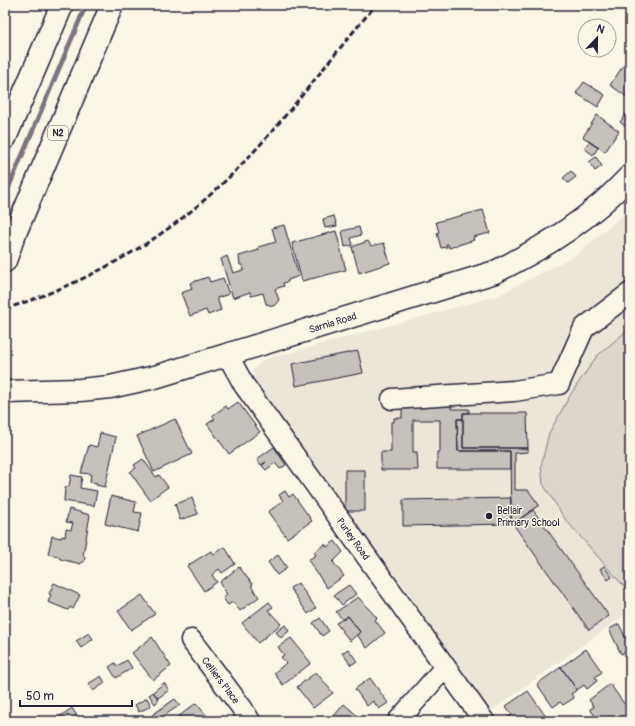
<svg xmlns="http://www.w3.org/2000/svg" width="635" height="726" viewBox="0 0 635 726" font-family="Pangolin,sans-serif">
	<style>
		.built { fill: #ece5d8 }
		.green { fill: #dcd6cc; stroke: #7f7c84 }
		.lines { fill: none; stroke-linecap: round; stroke-linejoin: round }
		.stream { stroke: #78757e; stroke-width: 4.5 }
		.building { fill: #c6c1bb; stroke: #22223b }
		.minor-casing { stroke: #22223b; stroke-width: 23 }
		.major-casing { stroke: #22223b; stroke-width: 25 }
		.highway-casing { stroke: #22223b; stroke-width: 25 }
		.minor { stroke: #fcf5e5; stroke-width: 20 }
		.major { stroke: #fcf5e5; stroke-width: 22 }
		.highway { stroke: #fcf5e5; stroke-width: 22 }
		.rail { stroke: #22223b; stroke-width: 3; stroke-dasharray: 6 3; stroke-linecap: butt }
		.poi-dot { fill: #22223b; stroke: #fcf5e5; stroke-width: 1.5 }
		.labels { text-anchor: middle; stroke-width: 3; stroke-linejoin: round; paint-order: stroke }
		.shield { fill: #fcf5e5; stroke: #63616e; stroke-width: 1 }
		.shield-label { font-size: 9px; font-weight: bold; fill: #22223b }
		.street-label { font-size: 10px; fill: #22223b; stroke: #fcf5e5 }
		.poi-label { font-size: 10px; fill: #22223b; stroke: #fcf5e5; text-anchor: start }
	</style>
	<rect width="100%" height="100%" fill="#fcf5e5"/>
	<filter id="ink" filterUnits="userSpaceOnUse"><feTurbulence type="fractalNoise" baseFrequency=".025" numOctaves="2"/><feDisplacementMap in="SourceGraphic" scale="8" xChannelSelector="R" yChannelSelector="G"/><feConvolveMatrix kernelMatrix="1 2 1 2 8 2 1 2 1" color-interpolation-filters="sRGB"/></filter>
	<g filter="url(#ink)">
		<path class="built" d="M630 209V611L490 712 259 391 252 371 264 360 497 296 576 255Z"/>
		<path class="green" d="M630 328V590L628 591 565 519 543 484 541 466 549 433 572 392 597 356Z"/>
		<g class="lines">
			<path class="stream" d="M5 196 86 5"/>
		</g>
		<path class="building" d="M630 56V99L610 85Z
			M584 82 605 95 598 107 576 93Z
			M626 114 630 117V130L620 122Z
			M597 115 619 131 605 152 583 137Z
			M589 142 598 148 593 155 584 148Z
			M596 157 602 166 595 171 589 162Z
			M571 171 576 177 568 183 563 178Z
			M483 210 490 233 473 237 474 240 449 248 448 244H446L447 247 441 248 437 233 439 232 436 222Z
			M334 216 337 226 325 228 323 219Z
			M284 225 299 276 288 280V282L283 283 284 286 275 289 279 300 274 306 266 304 263 293 251 296 250 292 233 298 221 259 227 256 233 273 244 270 242 265H240L239 256 259 250 258 247 276 242 272 228Z
			M359 227 361 235 351 238 353 245 345 247 342 231Z
			M336 231 346 270 302 281 292 243Z
			M368 241 371 246 384 243 390 263 359 273 352 247Z
			M208 277 210 282 223 278 229 294 217 298 221 310 208 315 206 310 190 316 181 293 192 289 190 283Z
			M358 351 363 373 296 386 292 364Z
			M238 402 260 432 229 454 207 424 215 419 212 416 226 406 228 409Z
			M435 405V406H451V409H469V413H463V419H457L458 451H510V469H437V452H440V420H413V452H417L418 470H381V452H391V422H394V418H402V407Z
			M463 413H527L528 448H463Z
			M175 419 192 454 154 472 137 436Z
			M457 419H463V448H528V452L515 453V490H528L539 505 513 524H511L510 451H458Z
			M100 433 116 437 105 487 96 485 97 483 90 482 91 474 81 473 89 445 97 447Z
			M274 447 286 465 280 469 275 463 266 470 262 466 266 462 261 465 257 459Z
			M143 459 156 477 159 475 168 487 150 500 130 472 136 468 134 465Z
			M345 470H365V511H345Z
			M71 475 82 477 80 488 97 491 94 506 64 501 65 488 69 486Z
			M285 491 289 497 293 494 312 521 287 538 268 512 283 501 279 495Z
			M111 496 136 502 134 512 142 513 138 532 105 524Z
			M192 498 198 514 180 520 175 504Z
			M511 498V524L403 526V500Z
			M69 509 90 515 83 556 85 557 84 562H81V564L60 559 58 556 48 554 52 536 61 538 62 536 65 537 66 529 71 530 73 523 66 522Z
			M533 510 609 616 589 630 513 524Z
			M335 541 343 552 333 562 344 576 327 588 308 560 316 555 314 552 325 544 327 547Z
			M225 547 235 564 222 573 219 569 212 575 217 582 204 591 187 566 211 551 213 554Z
			M278 555 287 568 277 575 268 562Z
			M604 566 612 577 608 580 600 569Z
			M239 567 253 585 251 586 259 597 240 611 233 602 228 605 223 598 227 595 220 582Z
			M54 583 80 595 73 609 70 607 68 610 48 602 51 595 49 594Z
			M298 583 316 608 308 614 290 588Z
			M349 585 356 594 342 605 334 595Z
			M142 595 155 614 131 630 118 611Z
			M358 597 377 618 375 620 385 633 367 648 357 635 360 632 348 616 343 620 336 612Z
			M269 602 273 607 268 610 281 624 258 643 242 623Z
			M348 616 360 632 350 641 336 623Z
			M320 618 329 631 322 636 313 623Z
			M619 624 630 647V650L621 654 609 629Z
			M285 625 289 631 281 638 276 632Z
			M89 633 93 639 81 648 76 641Z
			M152 637 171 666 153 680 132 653Z
			M291 638 311 663 283 685 274 673 286 663 281 657 284 655 278 647Z
			M348 649 357 661 351 665 342 653Z
			M586 649 602 672 595 677 597 681 587 689 584 685 577 690 561 667Z
			M127 660 132 668 116 678 109 667 115 663 117 666Z
			M561 667 577 690 571 694 574 698 563 705 560 702 553 707 537 684Z
			M316 672 333 693 313 708 297 687Z
			M101 676 105 683 93 691 88 684Z
			M370 678 388 703 379 709 373 701 367 706 355 689Z
			M164 683 169 690 158 698 153 692Z
			M610 684 630 712V718L625 721H615L614 719 604 721 601 717 597 719 590 709 594 707 589 700Z
			M528 691 549 721H511L508 717 512 715 506 706Z
			M153 692 159 700 155 704 149 695Z
			M147 698 151 706 139 712 135 705Z
			M175 699 180 705 156 721 152 715Z
			M196 703 211 721H173Z
			M344 704 361 719 359 721H330Z
			M72 708 77 716 68 721H62L59 717Z"/>
		<g class="lines">
			<g class="minor-casing">
				<g id="minor">
					<path id="s1" d="M227 354 244 385 484 721"/>
					<path d="M392 399 514 391 559 384 584 328 630 293"/>
					<path id="s2" d="M191 640 242 708 250 721"/>
					<path d="M398 721 445 667"/>
				</g>
			</g>
			<g class="major-casing">
				<g id="major">
					<path id="s3" d="M5 392 80 390 110 387 155 377 495 272C547 246 590 219 630 176"/>
				</g>
			</g>
			<g class="highway-casing">
				<path id="highway" d="M5 138 62 5
					M5 261 13 238 112 5"/>
			</g>
			<use href="#minor" class="minor"/>
			<use href="#major" class="major"/>
			<use href="#highway" class="highway"/>
			<path class="rail" d="M5 309C80 285 151 248 210 195 273 139 321 68 376 5"/>
		</g>
	</g>
	<circle class="poi-dot" cx="489" cy="516" r="4"/>
	<g class="labels">
		<rect class="shield" x="48" y="126" width="20" height="14" rx="3"/>
		<g class="shield-label">
			<text x="58" y="136">N2</text>
		</g>
		<g class="street-label">
			<text dy="4" stroke="none"><textPath href="#s3" startOffset="337">Sarnia Road</textPath></text>
			<text dy="4" stroke="none"><textPath href="#s1" startOffset="224">Purley Road</textPath></text>
			<text dy="4" stroke="none"><textPath href="#s2" startOffset="50">Celliers Place</textPath></text>
		</g>
		<g class="poi-label">
			<text x="497" y="514">Bellair<tspan x="497" dy="12">Primary School</tspan></text>
		</g>
	</g>
	<rect width="635" height="726" fill="none" stroke="#fcf5e5" stroke-width="20"/>
	<rect x="10" y="10" width="615" height="706" fill="none" stroke="#22223b" stroke-width="1.5" filter="url(#ink)"/>
	<g transform="translate(597 38) rotate(22)"><circle r="19" fill="#fcf5e5" stroke="#a5a1a1"/>
	<path d="M0-3L7 15L0 10L-7 15Z" fill="#22223b"/>
	<text y="-6" font-size="11" font-weight="bold" text-anchor="middle" fill="#22223b">N</text>
	</g>
	<path d="M20 700v6h112v-6" fill="none" stroke="#22223b" stroke-width="2"/>
	<text x="26" y="700" font-size="12" fill="#22223b" stroke="#fcf5e5" stroke-width="3" paint-order="stroke">50 m</text>
</svg>
